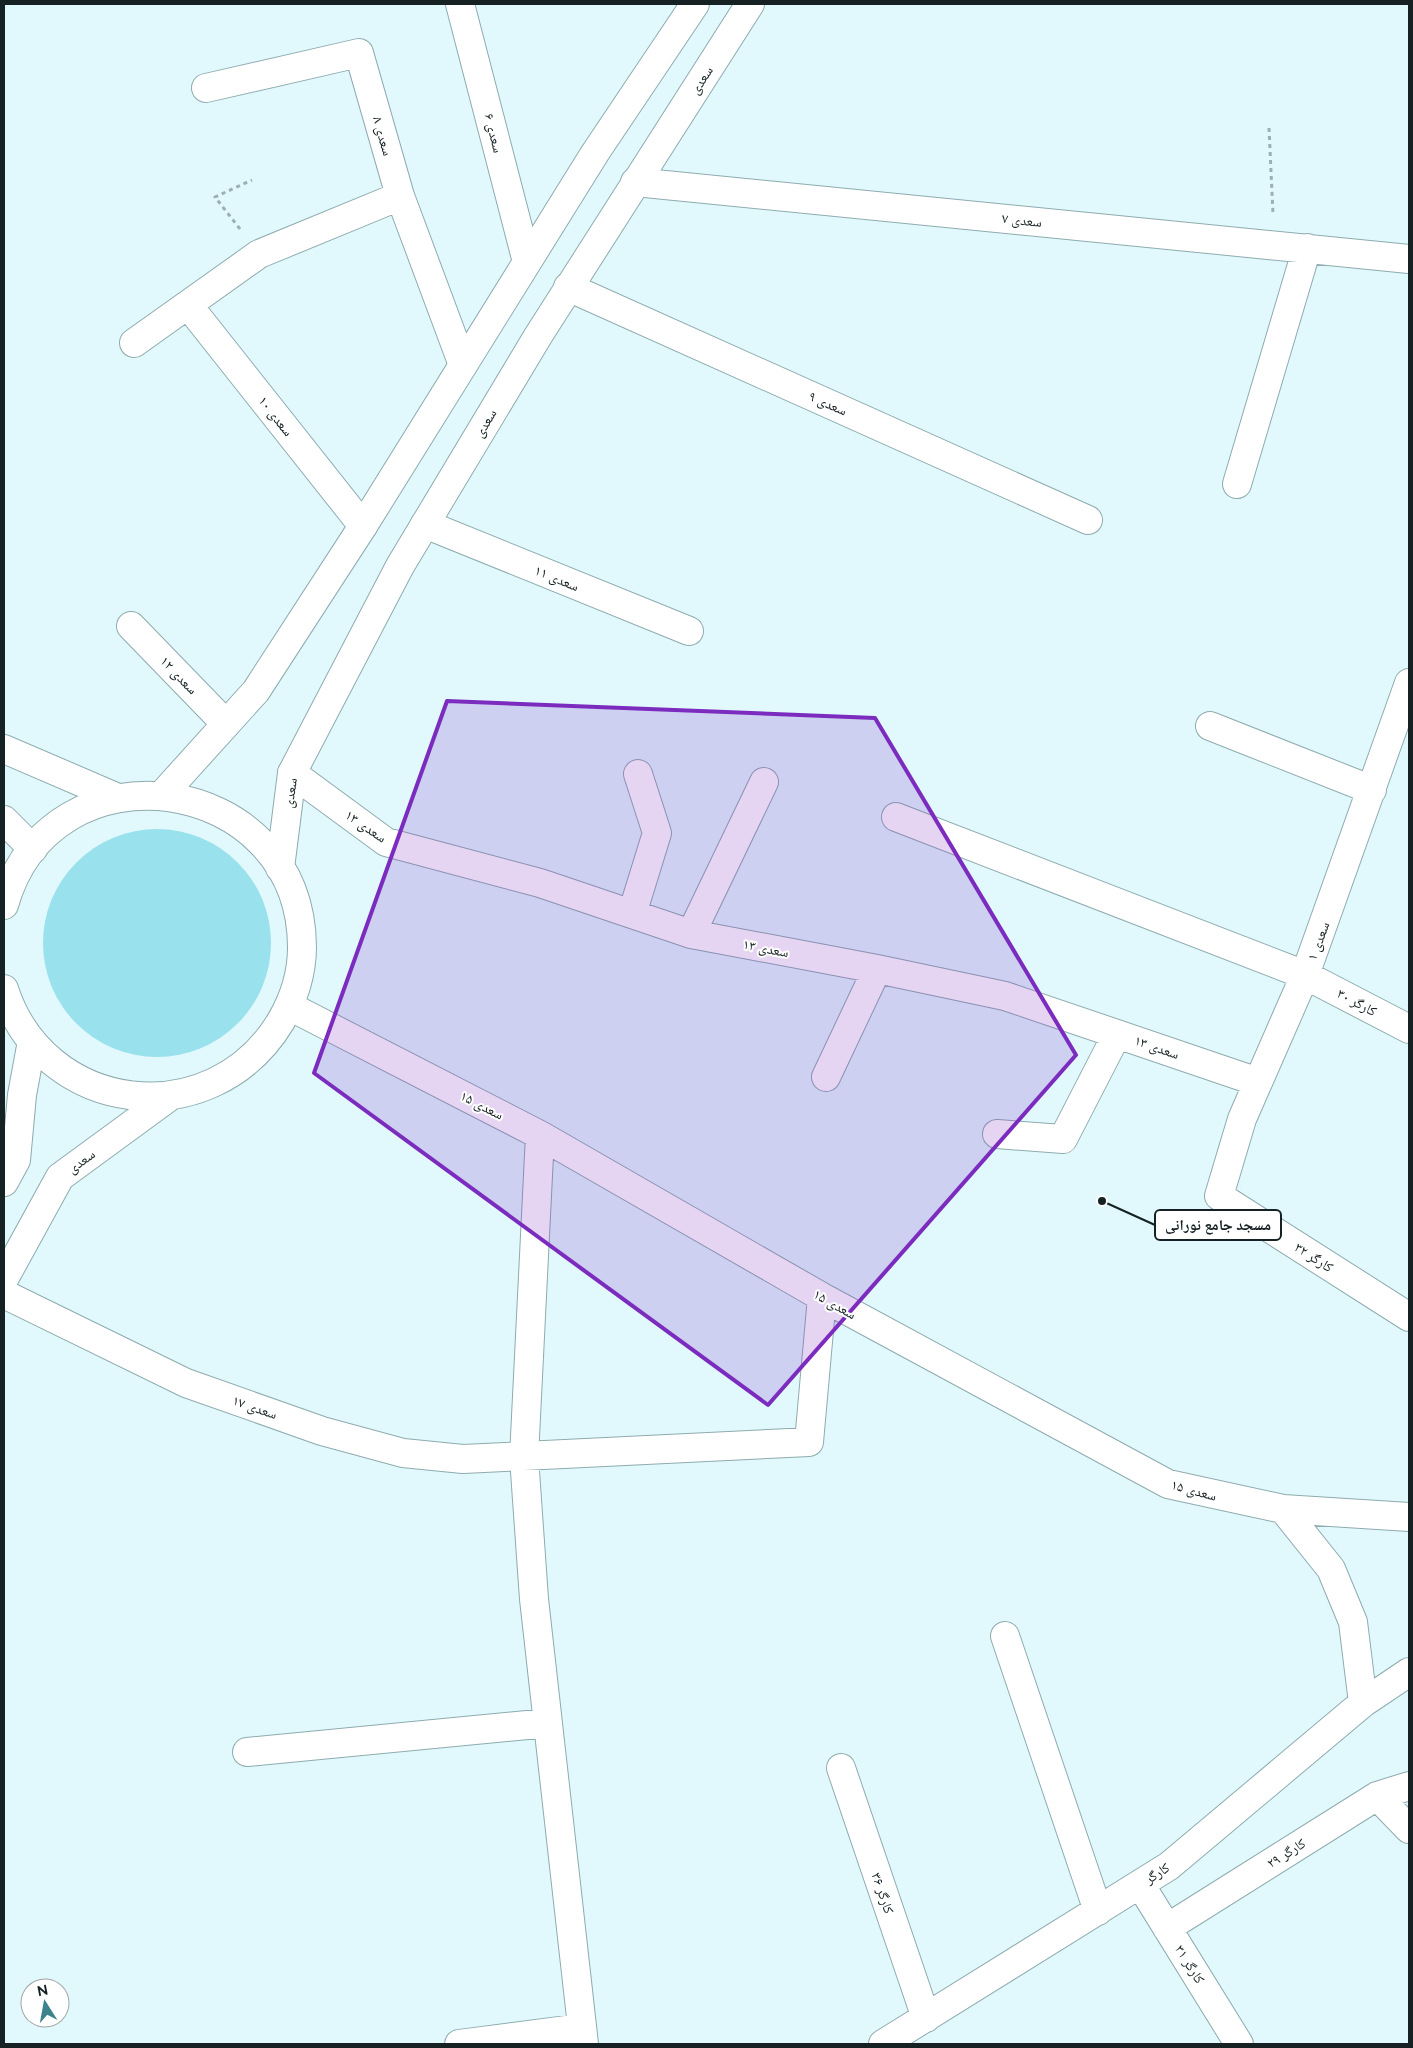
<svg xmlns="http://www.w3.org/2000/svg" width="1413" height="2048" viewBox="0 0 1413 2048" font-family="Raleway,'Noto Naskh Arabic',sans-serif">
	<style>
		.green { fill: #99e1ec }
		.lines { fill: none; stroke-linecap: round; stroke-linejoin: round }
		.minor-casing { stroke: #8eabaf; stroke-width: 30 }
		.major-casing { stroke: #8eabaf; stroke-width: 30 }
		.path { stroke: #9cafb3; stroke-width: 3; stroke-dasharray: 4 4; stroke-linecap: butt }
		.minor { stroke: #fff; stroke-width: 28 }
		.major { stroke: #fff; stroke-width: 28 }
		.marked { fill: #7b2cbf; fill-opacity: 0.2; stroke: #7b2cbf; stroke-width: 4; stroke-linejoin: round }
		.labels { text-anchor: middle; stroke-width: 4; stroke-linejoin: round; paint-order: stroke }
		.street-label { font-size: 14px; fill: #162123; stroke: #fff }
		.leader { fill: none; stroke: #162123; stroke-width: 2 }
		.callout-dot { fill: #162123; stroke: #fff; stroke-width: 2 }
		.callout { fill: #fff; stroke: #162123; stroke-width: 2 }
		.callout-label { font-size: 15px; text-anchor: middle; font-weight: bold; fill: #162123 }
	</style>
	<rect width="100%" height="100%" fill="#e1f9fd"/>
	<path class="green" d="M43 943a114 114 0 1 1 228 0a114 114 0 1 1-228 0Z"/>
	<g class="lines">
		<g class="minor-casing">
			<path id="minor" d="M460 4 527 262
				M206 88 359 53 400 196 463 365
				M635 182 1409 259
				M568 287 1088 520
				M188 305 363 526
				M134 343 259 254 400 196
				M1237 484 1307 248
				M425 524 689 631
				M131 626 226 724
				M1409 683 1305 975 1242 1119 1219 1196 1409 1317
				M1210 726 1372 790
				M4 749 118 798
				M292 773 386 842 540 883 691 934 877 969 1005 996 1258 1082
				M896 817 1305 975 1409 1029
				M4 820 33 849
				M632 914 657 833 638 774
				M691 934 764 782
				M289 1006 540 1135 822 1297 1168 1484 1283 1509 1409 1517
				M826 1077 877 969
				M997 1134 1063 1139 1117 1034
				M540 1135 524 1457 534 1599 584 2044
				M4 1294 186 1383 322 1431 403 1453 463 1459 809 1442 822 1297
				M1283 1509 1331 1569 1353 1622 1363 1703
				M1005 1636 1098 1911
				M247 1752 548 1723
				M841 1768 926 2018
				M1377 1796 1409 1829
				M1140 1884 1239 2044
				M1167 1928 1377 1796 1409 1786
				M459 2044 582 2028
				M883 2044 1169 1866 1363 1703 1409 1672"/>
		</g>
		<g class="major-casing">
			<path id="major" d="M162 795 256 691 363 526 595 153 695 4
				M280 868 292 773 400 566 538 336 750 4
				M4 905C51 737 301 772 302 947 302 972 294 999 281 1021 212 1136 44 1115 4 989
				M4 1182 16 1160 22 1095 32 1041
				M4 1279 60 1177 172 1095"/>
		</g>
		<path class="path" d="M1269 128 1273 214
			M240 229 215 197 252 180"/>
		<use href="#minor" class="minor"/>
		<use href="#major" class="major"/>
	</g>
	<path class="marked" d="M447 701 875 718 1076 1055 768 1405 314 1073Z"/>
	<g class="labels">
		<g class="street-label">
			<text transform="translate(701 80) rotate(-57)" y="5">سعدی</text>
			<text transform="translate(494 133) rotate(76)" y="5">سعدی ۶</text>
			<text transform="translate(383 136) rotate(74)" y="5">سعدی ۸</text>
			<text transform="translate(1022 220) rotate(6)" y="5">سعدی ۷</text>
			<text transform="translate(828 403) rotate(24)" y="5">سعدی ۹</text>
			<text transform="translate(276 416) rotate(52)" y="5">سعدی ۱۰</text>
			<text transform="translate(485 423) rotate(-59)" y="5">سعدی</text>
			<text transform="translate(557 578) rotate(22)" y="5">سعدی ۱۱</text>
			<text transform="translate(179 675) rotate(46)" y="5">سعدی ۱۲</text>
			<text transform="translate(290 793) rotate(-82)" y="5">سعدی</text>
			<text transform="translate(366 826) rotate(34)" y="5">سعدی ۱۳</text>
			<text transform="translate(1318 941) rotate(-70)" y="5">سعدی ۱</text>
			<text transform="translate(766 948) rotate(11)" y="5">سعدی ۱۳</text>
			<text transform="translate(1357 1002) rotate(28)" y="5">کارگر ۳۰</text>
			<text transform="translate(1157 1047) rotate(19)" y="5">سعدی ۱۳</text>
			<text transform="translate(482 1105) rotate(27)" y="5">سعدی ۱۵</text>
			<text transform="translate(81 1161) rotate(-36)" y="5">سعدی</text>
			<text transform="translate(1314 1257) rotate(33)" y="5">کارگر ۳۲</text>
			<text transform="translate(835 1304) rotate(29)" y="5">سعدی ۱۵</text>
			<text transform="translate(255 1407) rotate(19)" y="5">سعدی ۱۷</text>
			<text transform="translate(1194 1490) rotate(15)" y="5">سعدی ۱۵</text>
			<text transform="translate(1286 1853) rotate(-32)" y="5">کارگر ۲۹</text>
			<text transform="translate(1157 1873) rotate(-33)" y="5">کارگر</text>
			<text transform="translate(883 1893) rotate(71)" y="5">کارگر ۳۶</text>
			<text transform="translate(1190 1964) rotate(58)" y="5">کارگر ۳۱</text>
		</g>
	</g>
	<path class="leader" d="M1102 1201L1155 1225"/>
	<circle class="callout-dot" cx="1102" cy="1201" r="5"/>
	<rect class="callout" x="1155" y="1210" width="126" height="30" rx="5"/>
	<g class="callout-label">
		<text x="1218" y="1230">مسجد جامع نورانی</text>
	</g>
	<rect width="1413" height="2048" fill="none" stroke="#162123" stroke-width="10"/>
	<g transform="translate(45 2003) rotate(349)"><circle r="24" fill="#ffffff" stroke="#a2a6a7"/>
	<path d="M0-4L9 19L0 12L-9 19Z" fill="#3d838d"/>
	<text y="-8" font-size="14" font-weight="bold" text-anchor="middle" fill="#162123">N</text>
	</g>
</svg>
